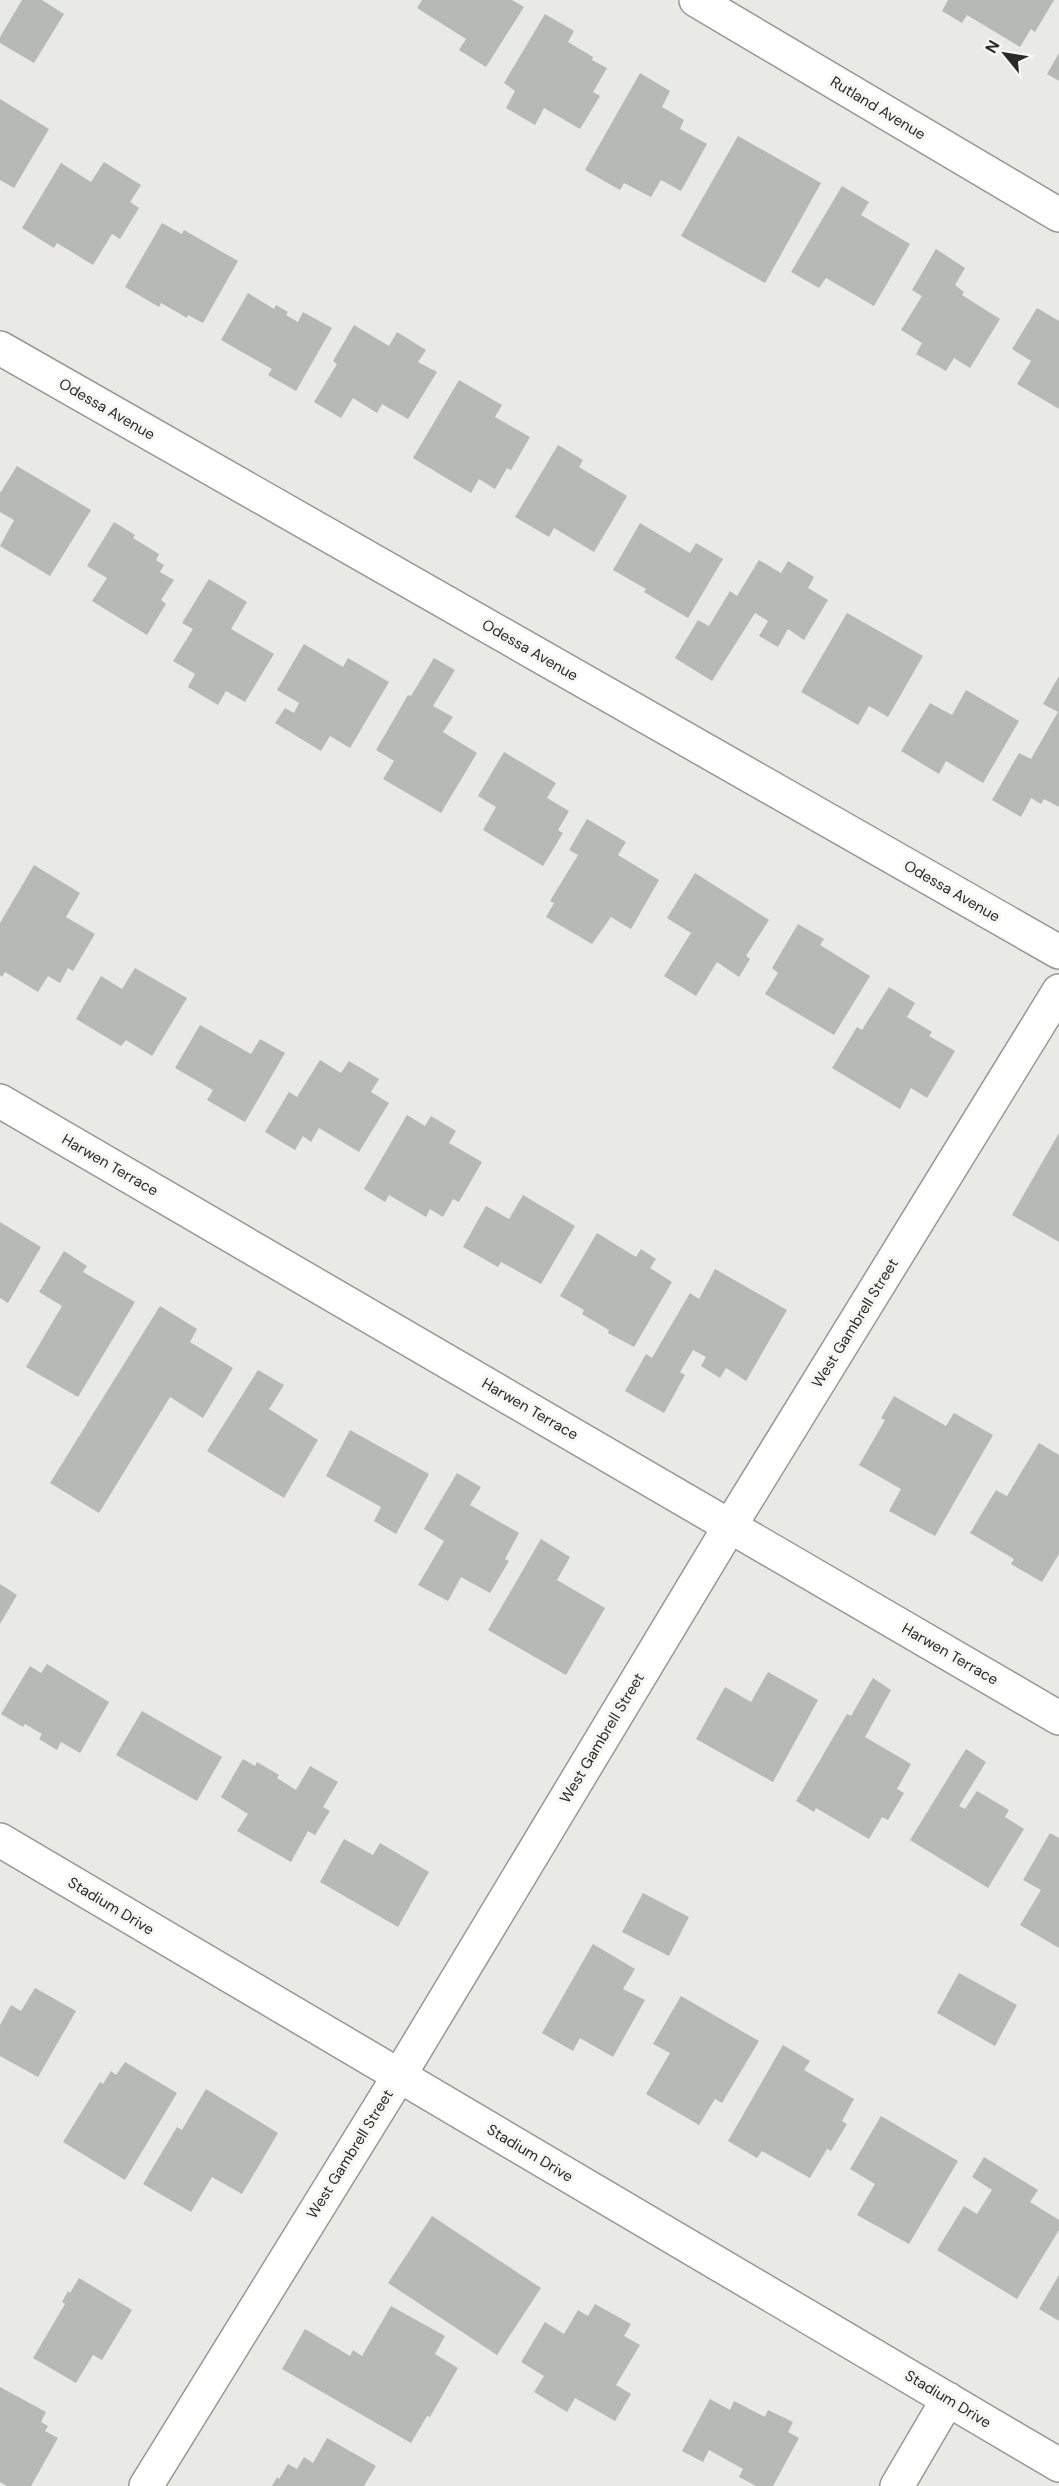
<svg xmlns="http://www.w3.org/2000/svg" width="1059" height="2486" viewBox="0 0 1059 2486" font-family="'DM Sans',sans-serif">
	<style>
		.building { fill: #b7b9b4 }
		.lines { fill: none; stroke-linecap: round; stroke-linejoin: round }
		.minor-casing { stroke: #979894; stroke-width: 36 }
		.tertiary-casing { stroke: #979894; stroke-width: 36 }
		.minor { stroke: #fff; stroke-width: 33 }
		.tertiary { stroke: #fff; stroke-width: 33 }
		.labels { text-anchor: middle; stroke-width: 6; stroke-linejoin: round; paint-order: stroke }
		.street-label { font-size: 15px; fill: #2a2a28; stroke: #f6f7f3 }
	</style>
	<rect width="100%" height="100%" fill="#e9eae5"/>
	<path class="building" d="M22 0H42L64 14 34 63 0 43V37Z
		M422 0H512L524 7 486 67 459 50 466 39 417 8Z
		M948 0H1054L1035 32 1031 29 1020 47 967 15 962 23 942 11Z
		M545 14 574 31 568 42 593 57 592 60 607 68 593 92 600 96 580 129 544 108 535 125 506 108 515 91 504 83Z
		M1059 53V81L1047 74Z
		M640 73 670 91 662 107 684 120 680 129 707 144 681 191 661 180 651 197 624 183 620 190 585 170Z
		M0 99 49 129 14 188 0 180Z
		M738 136 821 183 765 283 681 236Z
		M104 162 141 185 130 202 139 208 120 239 112 234 93 265 57 243 54 248 22 228 61 163 91 182Z
		M842 186 869 202 861 215 910 244 874 306 826 278 819 288 791 272Z
		M162 223 182 234 184 230 238 261 203 323 188 315 187 318 161 303 159 307 125 287Z
		M936 249 965 268 955 285 964 292 962 295 1000 319 970 368 954 358 946 371 916 354 922 343 901 330 922 296 912 290Z
		M248 293 274 309 276 305 288 312 286 315 298 322 303 312 332 328 296 391 268 375 272 369 221 340Z
		M1037 308 1059 321V409L1017 384 1031 361 1012 349Z
		M354 325 389 346 397 332 426 350 418 362 437 372 408 419 382 404 377 413 353 398 341 418 314 402 337 364 333 361Z
		M459 380 502 405 495 417 530 437 511 470 507 468 495 489 479 479 471 493 413 458Z
		M558 445 583 460 579 467 627 496 594 552 554 528 549 537 515 517Z
		M17 466 91 510 50 576 0 546 14 520 0 512V493Z
		M114 522 135 535 133 538 159 554 156 560 164 565 160 572 174 580 161 600 166 604 147 635 92 601 107 578 87 566Z
		M640 523 690 553 696 543 723 559 688 618 644 592 646 589 613 570Z
		M759 560 781 573 788 561 814 577 808 588 828 600 804 640 788 629 778 647 759 636 768 621 755 613 712 681 675 658 698 620 709 626 730 591 737 596Z
		M209 579 247 602 231 629 274 654 245 702 226 691 218 705 188 687 195 674 173 661 193 629 182 623Z
		M847 613 923 656 888 717 869 706 858 725 801 692Z
		M304 644 343 667 348 658 389 682 350 748 330 736 321 751 275 723 285 708 294 713 299 703 277 690Z
		M434 658 455 670 433 706 453 717 443 732 477 753 441 813 383 779 394 761 376 750 408 695 411 696Z
		M1059 676V807L1044 799 1041 804 1031 798 1021 817 992 800 1019 753 1031 759 1058 712 1043 704Z
		M966 690 1019 721 983 783 946 761 939 774 901 751 930 703 952 715Z
		M504 752 556 783 547 798 569 811 558 830 563 833 543 866 483 830 496 807 478 796Z
		M587 819 626 842 618 855 659 880 631 929 611 917 592 944 546 917 554 903 550 901 578 855 569 850Z
		M34 865 80 893 66 917 95 934 73 971 68 968 60 983 48 976 38 992 5 972 2 977 0 975V923Z
		M695 873 769 920 746 956 750 959 739 977 717 962 696 996 664 976 691 933 667 918Z
		M798 924 824 939 820 945 870 976 834 1035 765 994 778 973 772 968Z
		M135 968 187 998 152 1056 126 1040 121 1046 76 1019 101 976 122 989Z
		M889 987 915 1003 907 1017 932 1032 929 1036 955 1051 927 1098 911 1088 900 1109 832 1068 857 1027 862 1030Z
		M200 1025 251 1054 260 1039 285 1053 245 1122 207 1100 213 1090 175 1068Z
		M320 1060 341 1073 349 1061 379 1079 371 1092 389 1103 359 1152 319 1128 311 1142 303 1136 295 1150 265 1132 289 1092 297 1097Z
		M407 1115 425 1126 431 1116 456 1131 449 1143 482 1162 459 1202 453 1199 443 1217 430 1209 426 1217 389 1195 385 1202 364 1189Z
		M1059 1133V1242L1012 1215Z
		M523 1195 575 1226 541 1284 501 1262 498 1267 463 1247 486 1206 509 1219Z
		M0 1222 41 1247 8 1303 0 1298Z
		M597 1233 636 1257 641 1249 656 1259 650 1268 672 1282 634 1347 608 1333 609 1330 582 1314 584 1310 560 1296Z
		M64 1251 87 1266 83 1272 135 1302 78 1397 26 1367 62 1306 39 1292Z
		M715 1269 787 1310 746 1381 726 1368 720 1378 701 1366 706 1357 693 1350 680 1372 685 1375 664 1413 625 1391 646 1354 652 1358 690 1293 699 1299Z
		M160 1306 197 1329 190 1342 233 1368 203 1418 170 1397 99 1513 50 1483Z
		M258 1370 284 1385 269 1409 318 1440 284 1498 207 1451Z
		M894 1396 946 1426 954 1413 993 1435 935 1536 889 1511 901 1489 859 1465 885 1420 881 1418Z
		M350 1430 429 1474 396 1534 374 1521 381 1507 326 1476Z
		M1039 1443 1059 1455V1554L1042 1582 1011 1564 1014 1559 970 1533 996 1490 1007 1496Z
		M457 1473 481 1487 470 1505 519 1533 505 1559 509 1561 490 1593 461 1577 448 1601 418 1585 444 1541 424 1529Z
		M541 1539 570 1557 557 1580 605 1608 566 1675 488 1630Z
		M0 1584 17 1595 0 1624Z
		M47 1664 109 1702 80 1753 61 1742 57 1750 39 1739 42 1734 25 1724 23 1727 1 1714 30 1666 41 1673Z
		M768 1672 818 1700 773 1782 696 1739 725 1687 751 1702Z
		M873 1678 891 1690 865 1737 911 1764 897 1789 904 1793 888 1820 882 1817 869 1839 816 1808 814 1812 796 1801 847 1714 851 1716Z
		M142 1711 222 1757 197 1801 116 1755Z
		M966 1749 986 1762 959 1806 965 1809 977 1791 1009 1810 1005 1817 1024 1829 988 1888 910 1840Z
		M243 1759 255 1766 257 1762 279 1775 277 1778 296 1790 310 1766 338 1782 323 1807 330 1811 315 1835 308 1831 291 1862 237 1831 248 1814 221 1797Z
		M1050 1833 1059 1838V1948L1020 1925 1041 1890 1023 1880Z
		M344 1839 373 1855 380 1843 429 1872 398 1927 320 1882Z
		M643 1893 689 1917 669 1956 622 1932Z
		M593 1944 635 1969 623 1989 645 2000 613 2057 580 2038 573 2051 542 2033Z
		M959 1973 1017 2005 995 2046 937 2013Z
		M35 1988 76 2011 38 2077 0 2056V2025L11 2005 21 2011Z
		M681 1996 759 2041 722 2103 715 2099 699 2125 646 2094 670 2053 653 2044Z
		M783 2045 810 2061 804 2070 854 2099 842 2121 847 2124 831 2151 827 2149 810 2178 762 2151 757 2158 728 2141Z
		M125 2062 177 2093 125 2180 63 2142 100 2082 103 2084 111 2071 116 2075Z
		M206 2089 278 2133 242 2194 212 2177 191 2212 143 2184 177 2127 182 2130Z
		M881 2116 958 2161 909 2244 857 2215 875 2184 850 2169Z
		M984 2157 1038 2190 1030 2202 1059 2220V2230L1017 2299 937 2250 964 2206 977 2214 992 2190 972 2177Z
		M432 2216 541 2288 497 2355 388 2283Z
		M1059 2275V2321L1039 2309Z
		M79 2278 132 2310 102 2360 93 2355 76 2383 33 2358 65 2304 62 2302 68 2291 70 2293Z
		M595 2304 631 2324 624 2336 640 2345 616 2385 631 2394 615 2421 575 2398 567 2412 534 2392 544 2376 521 2362 545 2322 564 2334 578 2310 588 2316Z
		M391 2306 445 2336 435 2354 458 2368 430 2417 427 2416 411 2443 282 2369 305 2329 350 2356 353 2350 362 2356Z
		M0 2387 46 2412 41 2422 48 2426 45 2431 58 2438 31 2486H7L0 2482Z
		M710 2399 730 2410 734 2401 765 2417 768 2410 793 2422 788 2432 799 2438 773 2486H756L739 2477 743 2469 709 2450 703 2462 682 2451Z
		M327 2438 376 2466 364 2486H272L277 2477 279 2479 288 2464 297 2469 304 2457 313 2463Z"/>
	<g class="lines">
		<g class="minor-casing">
			<path id="minor" d="M696 0 1059 215
				M0 348 1059 952
				M0 1101 1059 1718
				M0 1840 1059 2465
				M897 2486 948 2399"/>
		</g>
		<g class="tertiary-casing">
			<path id="tertiary" d="M146 2486 399 2076 730 1526 1059 991"/>
		</g>
		<use href="#minor" class="minor"/>
		<use href="#tertiary" class="tertiary"/>
	</g>
	<g class="labels">
		<g class="street-label">
			<text transform="translate(878 108) rotate(31)" y="5">Rutland Avenue</text>
			<text transform="translate(107 409) rotate(30)" y="5">Odessa Avenue</text>
			<text transform="translate(530 650) rotate(30)" y="5">Odessa Avenue</text>
			<text transform="translate(952 891) rotate(30)" y="5">Odessa Avenue</text>
			<text transform="translate(110 1165) rotate(30)" y="5">Harwen Terrace</text>
			<text transform="translate(855 1323) rotate(-58)" y="5">West Gambrell Street</text>
			<text transform="translate(530 1409) rotate(30)" y="5">Harwen Terrace</text>
			<text transform="translate(950 1654) rotate(30)" y="5">Harwen Terrace</text>
			<text transform="translate(602 1738) rotate(-59)" y="5">West Gambrell Street</text>
			<text transform="translate(111 1906) rotate(31)" y="5">Stadium Drive</text>
			<text transform="translate(530 2153) rotate(31)" y="5">Stadium Drive</text>
			<text transform="translate(350 2154) rotate(-58)" y="5">West Gambrell Street</text>
			<text transform="translate(948 2399) rotate(31)" y="5">Stadium Drive</text>
		</g>
	</g>
	<g transform="translate(1005 54) rotate(300)" stroke="#f6f7f3" stroke-width="4.5" paint-order="stroke">
	<path d="M0-4.5L10 22L0 15L-10 22Z" fill="#2a2a28"/>
	<text y="-9" font-size="16" font-weight="bold" text-anchor="middle" fill="#2a2a28">N</text>
	</g>
</svg>
